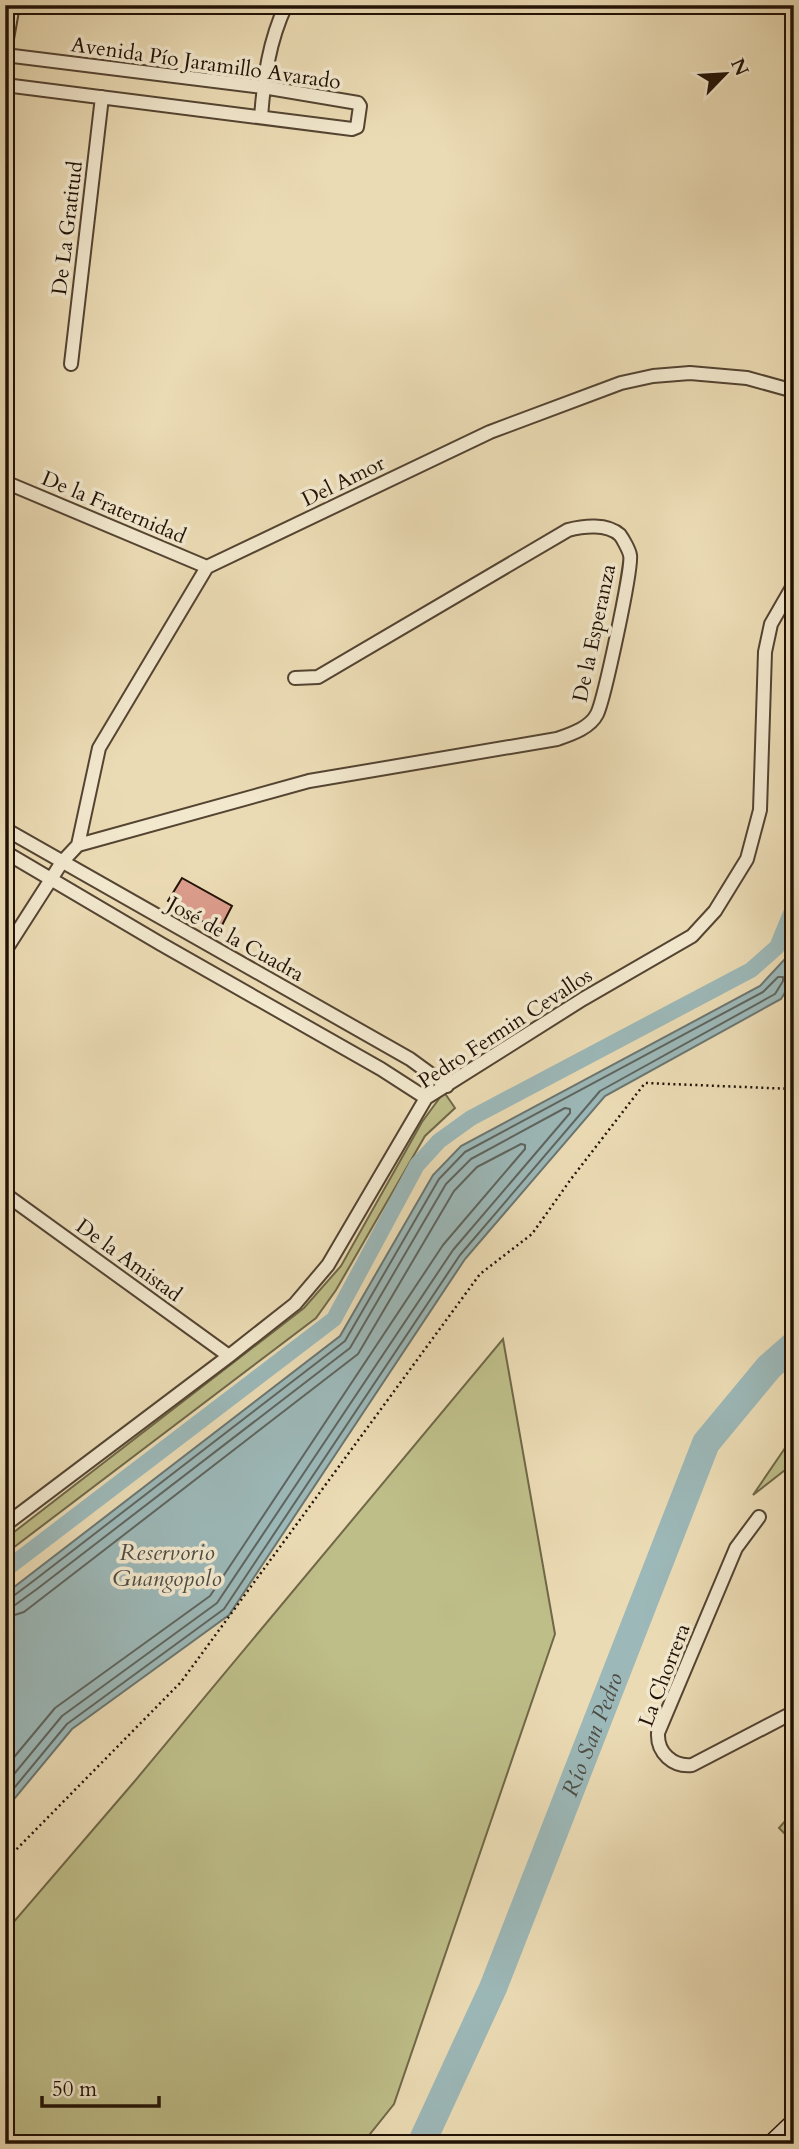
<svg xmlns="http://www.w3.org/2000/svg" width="799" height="2149" viewBox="0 0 799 2149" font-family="Cardo,serif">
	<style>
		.green { fill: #bebe89; stroke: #706848; stroke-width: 2 }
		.water { fill: #9cb8b8; stroke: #6b7671; stroke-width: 2 }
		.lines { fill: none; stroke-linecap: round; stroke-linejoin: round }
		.shore { stroke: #5e655f; stroke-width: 2 }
		.canal { stroke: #9cb8b8; stroke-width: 16 }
		.river { stroke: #9cb8b8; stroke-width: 28 }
		.building { fill: #dc9d8c; stroke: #211206; stroke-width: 2 }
		.street-casing { stroke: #544432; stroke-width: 16 }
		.secondary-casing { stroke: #211206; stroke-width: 21 }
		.path { stroke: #211206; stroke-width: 2.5; stroke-dasharray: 2 3.5; stroke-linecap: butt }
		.street { stroke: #f2e8ce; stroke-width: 12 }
		.secondary { stroke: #f2e8ce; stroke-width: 18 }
		.labels { text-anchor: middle; stroke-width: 7; stroke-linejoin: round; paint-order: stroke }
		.street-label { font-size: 21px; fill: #211206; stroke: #f2e8ce }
		.water-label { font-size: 23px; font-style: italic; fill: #4c4c44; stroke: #f2e8ce }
	</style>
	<rect width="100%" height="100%" fill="#ebdbb4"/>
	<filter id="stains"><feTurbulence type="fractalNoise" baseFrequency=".00286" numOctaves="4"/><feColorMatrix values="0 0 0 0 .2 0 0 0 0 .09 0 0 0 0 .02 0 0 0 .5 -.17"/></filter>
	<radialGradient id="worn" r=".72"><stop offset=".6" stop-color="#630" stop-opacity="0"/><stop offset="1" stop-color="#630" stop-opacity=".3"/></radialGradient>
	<path class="green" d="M444 1092 455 1108 425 1136 336 1290 316 1318 5 1554V1539L304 1308 341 1266 422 1122Z
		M503 1339 555 1634 394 2104 362 2144H5V1932L134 1782Z
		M794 1435V1463L753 1495Z
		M794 1811V1843L779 1828Z"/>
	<path class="water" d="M794 938V978L781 999 605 1096 465 1259 229 1615 72 1729 5 1810V1594L340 1336 433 1175 461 1146 760 986 785 959Z"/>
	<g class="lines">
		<path class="shore" d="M5 1599 12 1597 32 1582 345 1341 439 1179 465 1152 763 992 778 977H783V981L775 994 600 1091 460 1255 224 1609 67 1724 5 1799
			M5 1607 15 1605 37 1589 350 1348 446 1184 471 1159 565 1108 570 1109V1113L453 1250 217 1603 62 1716 5 1785
			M5 1618 24 1612 358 1354 454 1191 477 1167 521 1144 525 1145V1149L443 1245 210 1596 55 1708 5 1768"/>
		<path class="canal" d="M5 1570 334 1319 417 1165 439 1141 471 1118 751 970 777 947 794 906"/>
		<path class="river" id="s1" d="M421 2144 493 1988 706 1443 769 1367 794 1345"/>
	</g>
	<path class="building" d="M182 878 232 906 219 931 168 901Z"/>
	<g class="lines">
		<g class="street-casing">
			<path id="street" d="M5 50 13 5
				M5 55 263 87 358 103 360 106 357 127 352 129 5 85
				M261 117C264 78 269 41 286 5
				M71 364 102 97
				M5 482 207 567
				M5 829 410 1059 447 1086
				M78 845 99 748 207 567 490 432 621 383 653 376 690 373 747 378 794 391
				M5 852 161 944 381 1069 426 1098
				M5 951 62 862 78 845 309 781 557 739C571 734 590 728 597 714 604 700 633 566 630 555 629 550 623 539 620 535 607 523 583 526 568 530L318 677 295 678
				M5 1194 229 1356
				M759 1517 736 1548 658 1733C657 1753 673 1767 692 1765L794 1712
				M5 1525 229 1356 295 1304 328 1265 426 1098 583 999 692 936 715 911 747 859 760 810 765 652 771 624 794 584"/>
		</g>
		<g class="secondary-casing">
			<path id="secondary" d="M772 2144 794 2123"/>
		</g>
		<path class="path" d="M5 1861 181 1682 480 1274 532 1234 571 1179 645 1083 794 1089"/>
		<use href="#street" class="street"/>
		<use href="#secondary" class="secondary"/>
	</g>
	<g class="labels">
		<g class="street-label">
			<text transform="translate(206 63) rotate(8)" y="7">Avenida Pío Jaramillo Avarado</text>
			<text transform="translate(67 228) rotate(-83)" y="7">De La Gratitud</text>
			<text transform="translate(343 481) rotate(-26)" y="7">Del Amor</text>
			<text transform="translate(114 507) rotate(23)" y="7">De la Fraternidad</text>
			<text transform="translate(594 633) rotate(-78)" y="7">De la Esperanza</text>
			<text transform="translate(236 939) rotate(29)" y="7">José de la Cuadra</text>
			<text transform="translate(505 1028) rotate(-33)" y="7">Pedro Fermin Cevallos</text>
			<text transform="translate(129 1260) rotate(36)" y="7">De la Amistad</text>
			<text transform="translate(664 1675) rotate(-69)" y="7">La Chorrera</text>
		</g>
		<g class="water-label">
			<text x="167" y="1560">Reservorio<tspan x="167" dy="26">Guangopolo</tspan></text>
			<text dy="8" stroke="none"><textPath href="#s1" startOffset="444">Río San Pedro</textPath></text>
		</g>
	</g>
	<rect width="799" height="2149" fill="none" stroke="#ebdbb4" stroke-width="28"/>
	<rect x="7" y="7" width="785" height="2135" fill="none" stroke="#211206" stroke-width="3.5"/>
	<rect x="14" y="14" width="771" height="2121" fill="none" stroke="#211206" stroke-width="2"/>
	<g transform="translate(725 74) rotate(65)" stroke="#f2e8ce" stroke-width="5" paint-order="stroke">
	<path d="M0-5L12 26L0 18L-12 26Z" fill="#211206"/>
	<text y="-10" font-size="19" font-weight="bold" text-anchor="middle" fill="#211206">N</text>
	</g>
	<path d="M42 2096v10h117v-10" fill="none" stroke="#211206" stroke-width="3.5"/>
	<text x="52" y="2096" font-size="21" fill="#211206" stroke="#f2e8ce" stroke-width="5" paint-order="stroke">50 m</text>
	<rect width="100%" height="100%" filter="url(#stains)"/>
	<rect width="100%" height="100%" fill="url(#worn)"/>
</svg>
